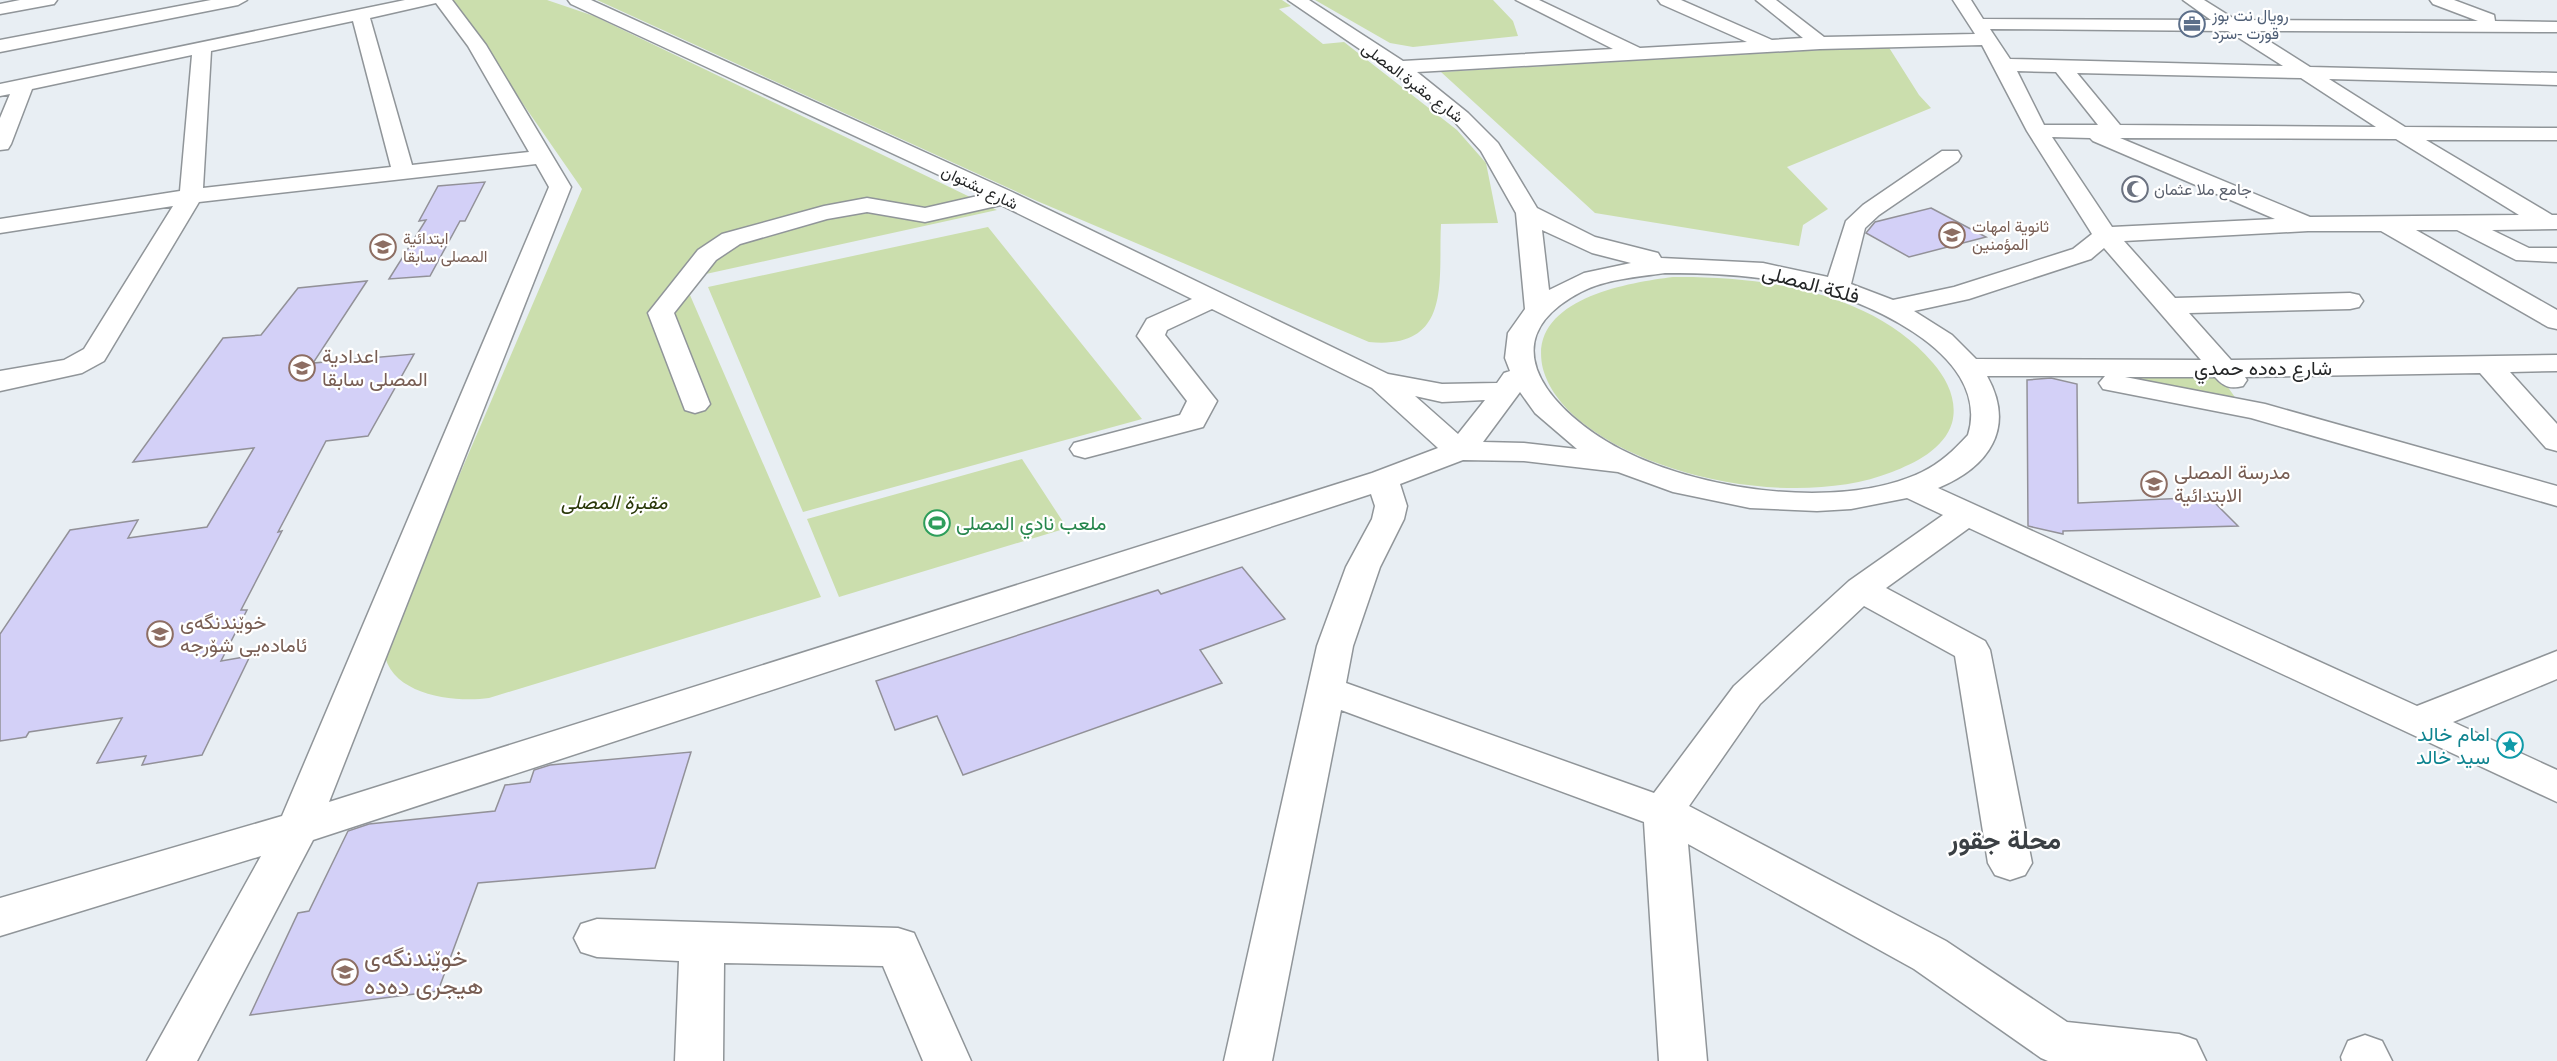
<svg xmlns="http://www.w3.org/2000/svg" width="2557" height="1061" viewBox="0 0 2557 1061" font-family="'Noto Serif',Vazirmatn,serif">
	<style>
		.green { fill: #cbdead }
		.building { fill: #d3d0f7; stroke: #929198; stroke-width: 1.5 }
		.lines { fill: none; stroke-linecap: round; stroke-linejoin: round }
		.minor-casing { stroke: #909599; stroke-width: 3 }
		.minor { fill: #fff; fill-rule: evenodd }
		.labels { text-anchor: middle; stroke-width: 4.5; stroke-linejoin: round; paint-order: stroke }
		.far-service-label { font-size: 16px; fill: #4e5e75; stroke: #fff; text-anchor: start }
		.far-street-label { font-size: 16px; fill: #242627; stroke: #fff }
		.far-worship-label { font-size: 16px; fill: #5b616d; stroke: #fff; text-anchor: start }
		.far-education-label { font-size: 16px; fill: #785e54; stroke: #fff; text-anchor: start }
		.street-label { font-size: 20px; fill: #242627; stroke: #fff }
		.education-label { font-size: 20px; fill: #785e54; stroke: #fff; text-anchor: start }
		.park-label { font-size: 20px; font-style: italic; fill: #2a3809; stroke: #fff }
		.leisure-label { font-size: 20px; fill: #27864d; stroke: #fff; text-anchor: start }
		.culture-label { font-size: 20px; fill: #0d838f; stroke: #fff; text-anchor: end }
		.near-education-label { font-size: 24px; fill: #785e54; stroke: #fff; text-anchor: start }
		.near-neighbourhood-label { font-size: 26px; font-weight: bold; fill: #3b4044; stroke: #fff }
	</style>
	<rect width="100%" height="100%" fill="#e8eef3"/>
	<path class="green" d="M451 0H547L594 16 997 210 683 279 821 597 489 698C454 703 389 695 384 651L582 189Z
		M597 0H1282L1291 6 1279 9 1323 44 1344 42 1457 130 1486 163 1498 223 1441 224C1438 280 1453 350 1369 342L1037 201Z
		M1315 0H1493L1513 21 1518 36 1413 47 1390 43Z
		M1888 46 1919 95 1931 108 1787 167 1828 209 1803 225 1799 246 1595 213 1441 72Z
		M988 227 1142 419 803 512 708 287Z
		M1673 277C1761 276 1872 291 1933 363 1947 379 1958 401 1952 423 1944 449 1915 463 1892 472 1803 507 1659 482 1584 424 1566 410 1549 391 1543 369 1526 300 1625 283 1673 277Z
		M2122 376H2220L2239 403 2129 384Z
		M1022 459 1067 528 839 597 807 519Z"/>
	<path class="building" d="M485 182 465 221H460L430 276 389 279 426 220 419 221 438 186Z
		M1931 208 1986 237 1909 257 1866 233 1875 222Z
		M367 281 313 363 414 354 368 436 326 441 278 532 282 531 241 610H247L221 661 250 656 202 755 142 765 146 756 97 763 122 718 29 732 26 737 0 741V634L70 530 138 520 128 538 207 527 254 448 133 462 223 338 261 335 298 288Z
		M2051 378 2077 384 2078 503 2209 497 2238 526 2063 531V534L2028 526 2027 380Z
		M1242 567 1285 619 1200 650 1222 683 963 775 937 716 895 730 876 681 1158 590 1161 594Z
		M691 752 655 868 478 883 438 991 250 1015 298 913 309 911 348 831 369 824 495 811 505 785 530 782 534 770 550 765Z"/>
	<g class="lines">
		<g class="minor-casing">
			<path id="minor" d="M20 0H57L54 4 0 14V4Z
				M211 0H247L238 5 0 52V40Z
				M405 0H452L486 45 571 187 329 802 1372 473 1438 448 1372 388 1212 309 1167 330 1165 335 1217 401 1203 427 1085 458 1074 455 1070 449 1074 443 1180 415 1187 401 1137 336 1147 319 1192 299 1001 205 925 222 867 212 827 219 740 244 716 260 674 313 710 404 705 410 695 413 685 410 648 313 698 250 722 234 824 206 867 198 925 208 982 195 571 4 568 0H591L1012 192 1388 374 1442 384 1497 383 1504 373 1510 371 1505 358 1508 333 1525 309 1516 213 1481 151 1454 121 1392 71 1288 0H1309L1403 61 1613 49 1516 0H1539L1640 48 1747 42 1661 4 1658 0H1681L1772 40 1803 38 1756 0H1776L1824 37 1975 34 1953 0H1971L1983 19 2211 20 2183 0H2204L2236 20 2478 21 2433 4 2430 0H2454L2494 15 2495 21 2557 22V32L2253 31 2310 67 2557 73V85L2329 79 2405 127 2557 128V140H2426L2552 215H2557V229L2492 230 2529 248H2557V262L2516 260 2457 230H2416L2557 310V329L2548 327 2381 231H2308L2124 241 2175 298 2350 293 2359 295 2363 301 2359 307 2350 309 2189 313 2231 360 2557 355V371L2510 372 2557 424V451L2546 448 2480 373 2245 377 2247 380 2243 386C2230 389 2224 387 2215 377H2125L2265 404 2557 486V506L2251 418 2103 389 2099 383 2105 376H1987C2016 428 1989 467 1938 488L2417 706 2557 651V679L2453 722 2557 770V802L1969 528 1886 588 1985 641 1990 650 2032 863 2025 875 2010 880 1995 875 1988 863 1955 656 1864 606 1760 704 1689 806 1946 941 2067 1022 2179 1034 2196 1040 2206 1061H2048L2041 1058 1914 969 1688 844 1707 1061H1659L1644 822 1341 710 1272 1061H1224L1317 646 1346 567 1372 519 1375 506 1371 494 313 840 197 1061H147L261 856 0 936V898L282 816 549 187 536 164 199 202 104 361 82 373 0 391V371L64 360 84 349 173 206 0 233V219L180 191 192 55 32 89 11 144 8 149 0 150V118L10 94 0 96V84ZM436 3 468 46 529 152 412 165 370 18ZM353 21 391 167 203 188 211 51ZM1990 29 2228 31 2283 66 2010 59ZM1982 45 2027 131 2092 234 2073 249 1954 287 1893 300 1851 284 1865 228 1879 215 1958 161 1961 156 1958 151H1942L1863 205 1846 221 1828 277 1763 263 1661 258 1658 253 1595 237 1537 208 1498 143 1468 113 1417 72 1820 49ZM2017 71 2056 72 2098 125H2044ZM2077 73 2301 78 2376 127 2120 125ZM2052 137 2090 138 2093 141 2275 219 2112 227ZM2120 138 2396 139 2519 215 2310 217ZM1542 230 1592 253 1631 263 1584 273 1549 290ZM2104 248 2201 360 1976 359 1952 335 1914 311 1969 299 2091 259ZM1665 273C1708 273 1750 275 1793 283 1855 295 1994 351 1968 435 1954 450 1941 463 1922 472 1837 513 1684 489 1606 441 1543 402 1493 338 1581 292 1606 279 1637 277 1665 273ZM1520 392 1535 413 1577 449 1524 443 1483 442ZM1415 396 1442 402 1485 400 1458 434ZM1463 460 1524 461 1618 472 1673 492 1750 508 1817 511 1851 509 1907 498 1943 515 1849 581 1734 686 1654 793 1346 683 1353 646 1380 567 1404 519 1407 506 1400 484Z
				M597 919 898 928 914 933 971 1061H923L883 966 724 963 723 1061H675L679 961 597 957 581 952 574 938 581 924Z
				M2365 1035 2382 1041 2392 1061H2342L2341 1057 2348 1041Z"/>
		</g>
		<use href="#minor" class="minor"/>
	</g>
	<defs>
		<g id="office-ring" transform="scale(1.35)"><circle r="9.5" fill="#fff" stroke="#5c6f8a" stroke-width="1.5"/><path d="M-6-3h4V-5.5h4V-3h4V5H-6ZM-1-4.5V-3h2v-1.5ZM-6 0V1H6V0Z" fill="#5c6f8a"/></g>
		<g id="mosque-ring" transform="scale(1.35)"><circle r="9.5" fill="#fff" stroke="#6b7280" stroke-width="1.5"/><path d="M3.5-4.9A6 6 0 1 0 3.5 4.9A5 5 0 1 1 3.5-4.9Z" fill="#6b7280"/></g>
		<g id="school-ring" transform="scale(1.35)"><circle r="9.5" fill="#fff" stroke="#8d6e63" stroke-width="1.5"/><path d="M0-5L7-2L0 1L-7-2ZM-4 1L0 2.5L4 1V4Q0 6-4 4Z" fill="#8d6e63"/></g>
		<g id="stadium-ring" transform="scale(1.35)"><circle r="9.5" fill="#fff" stroke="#2e9e5b" stroke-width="1.5"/><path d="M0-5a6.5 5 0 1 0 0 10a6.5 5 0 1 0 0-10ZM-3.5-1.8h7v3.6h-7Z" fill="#2e9e5b"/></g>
		<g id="sight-ring" transform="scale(1.35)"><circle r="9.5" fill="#fff" stroke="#0f9aa8" stroke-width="1.5"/><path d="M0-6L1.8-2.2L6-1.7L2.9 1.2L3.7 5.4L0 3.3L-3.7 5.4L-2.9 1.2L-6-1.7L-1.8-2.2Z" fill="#0f9aa8"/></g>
	</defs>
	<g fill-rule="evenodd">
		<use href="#office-ring" x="2192" y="24"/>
		<use href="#mosque-ring" x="2135" y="189"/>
		<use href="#school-ring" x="1952" y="235"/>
		<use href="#school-ring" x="383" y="247"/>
		<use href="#school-ring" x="302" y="368"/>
		<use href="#school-ring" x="2154" y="484"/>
		<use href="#stadium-ring" x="937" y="523"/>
		<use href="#school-ring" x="160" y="634"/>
		<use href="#sight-ring" x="2510" y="745"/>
		<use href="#school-ring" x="345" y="972"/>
	</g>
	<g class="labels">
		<g class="far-service-label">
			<text x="2212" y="21">رويال نت بوز<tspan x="2212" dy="18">قورت -سرد</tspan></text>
		</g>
		<g class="far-street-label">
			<text transform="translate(1413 82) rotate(37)" y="6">شارع مقبرة المصلى</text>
			<text transform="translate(980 187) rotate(25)" y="6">شارع بشتوان</text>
		</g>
		<g class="far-worship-label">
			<text x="2154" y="195">جامع ملا عثمان</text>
		</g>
		<g class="far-education-label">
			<text x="1972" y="232">ثانوية امهات<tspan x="1972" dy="18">المؤمنين</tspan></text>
			<text x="403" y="244">ابتدائية<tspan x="403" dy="18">المصلى سابقا</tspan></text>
		</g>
		<g class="street-label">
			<text transform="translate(1811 284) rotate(15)" y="7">فلكة المصلى</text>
			<text x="2263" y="375">شارع دەدە حمدي</text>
		</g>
		<g class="education-label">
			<text x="322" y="363">اعدادية<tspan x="322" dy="23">المصلى سابقا</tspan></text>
			<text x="2174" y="479">مدرسة المصلى<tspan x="2174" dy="23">الابتدائية</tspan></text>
			<text x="180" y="629">خوێندنگەی<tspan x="180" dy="23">ئامادەیی شۆرجە</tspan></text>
		</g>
		<g class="park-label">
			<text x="614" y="509">مقبرة المصلى</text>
		</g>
		<g class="leisure-label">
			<text x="956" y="530">ملعب نادي المصلى</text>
		</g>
		<g class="culture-label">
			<text x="2490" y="741">امام خالد<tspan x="2490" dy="23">سيد خالد</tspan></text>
		</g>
		<g class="near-education-label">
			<text x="364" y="966">خوێندنگەی<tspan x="364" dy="28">هیجری دەدە</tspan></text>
		</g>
		<g class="near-neighbourhood-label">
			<text x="2005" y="849">محلة جقور</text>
		</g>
	</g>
</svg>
